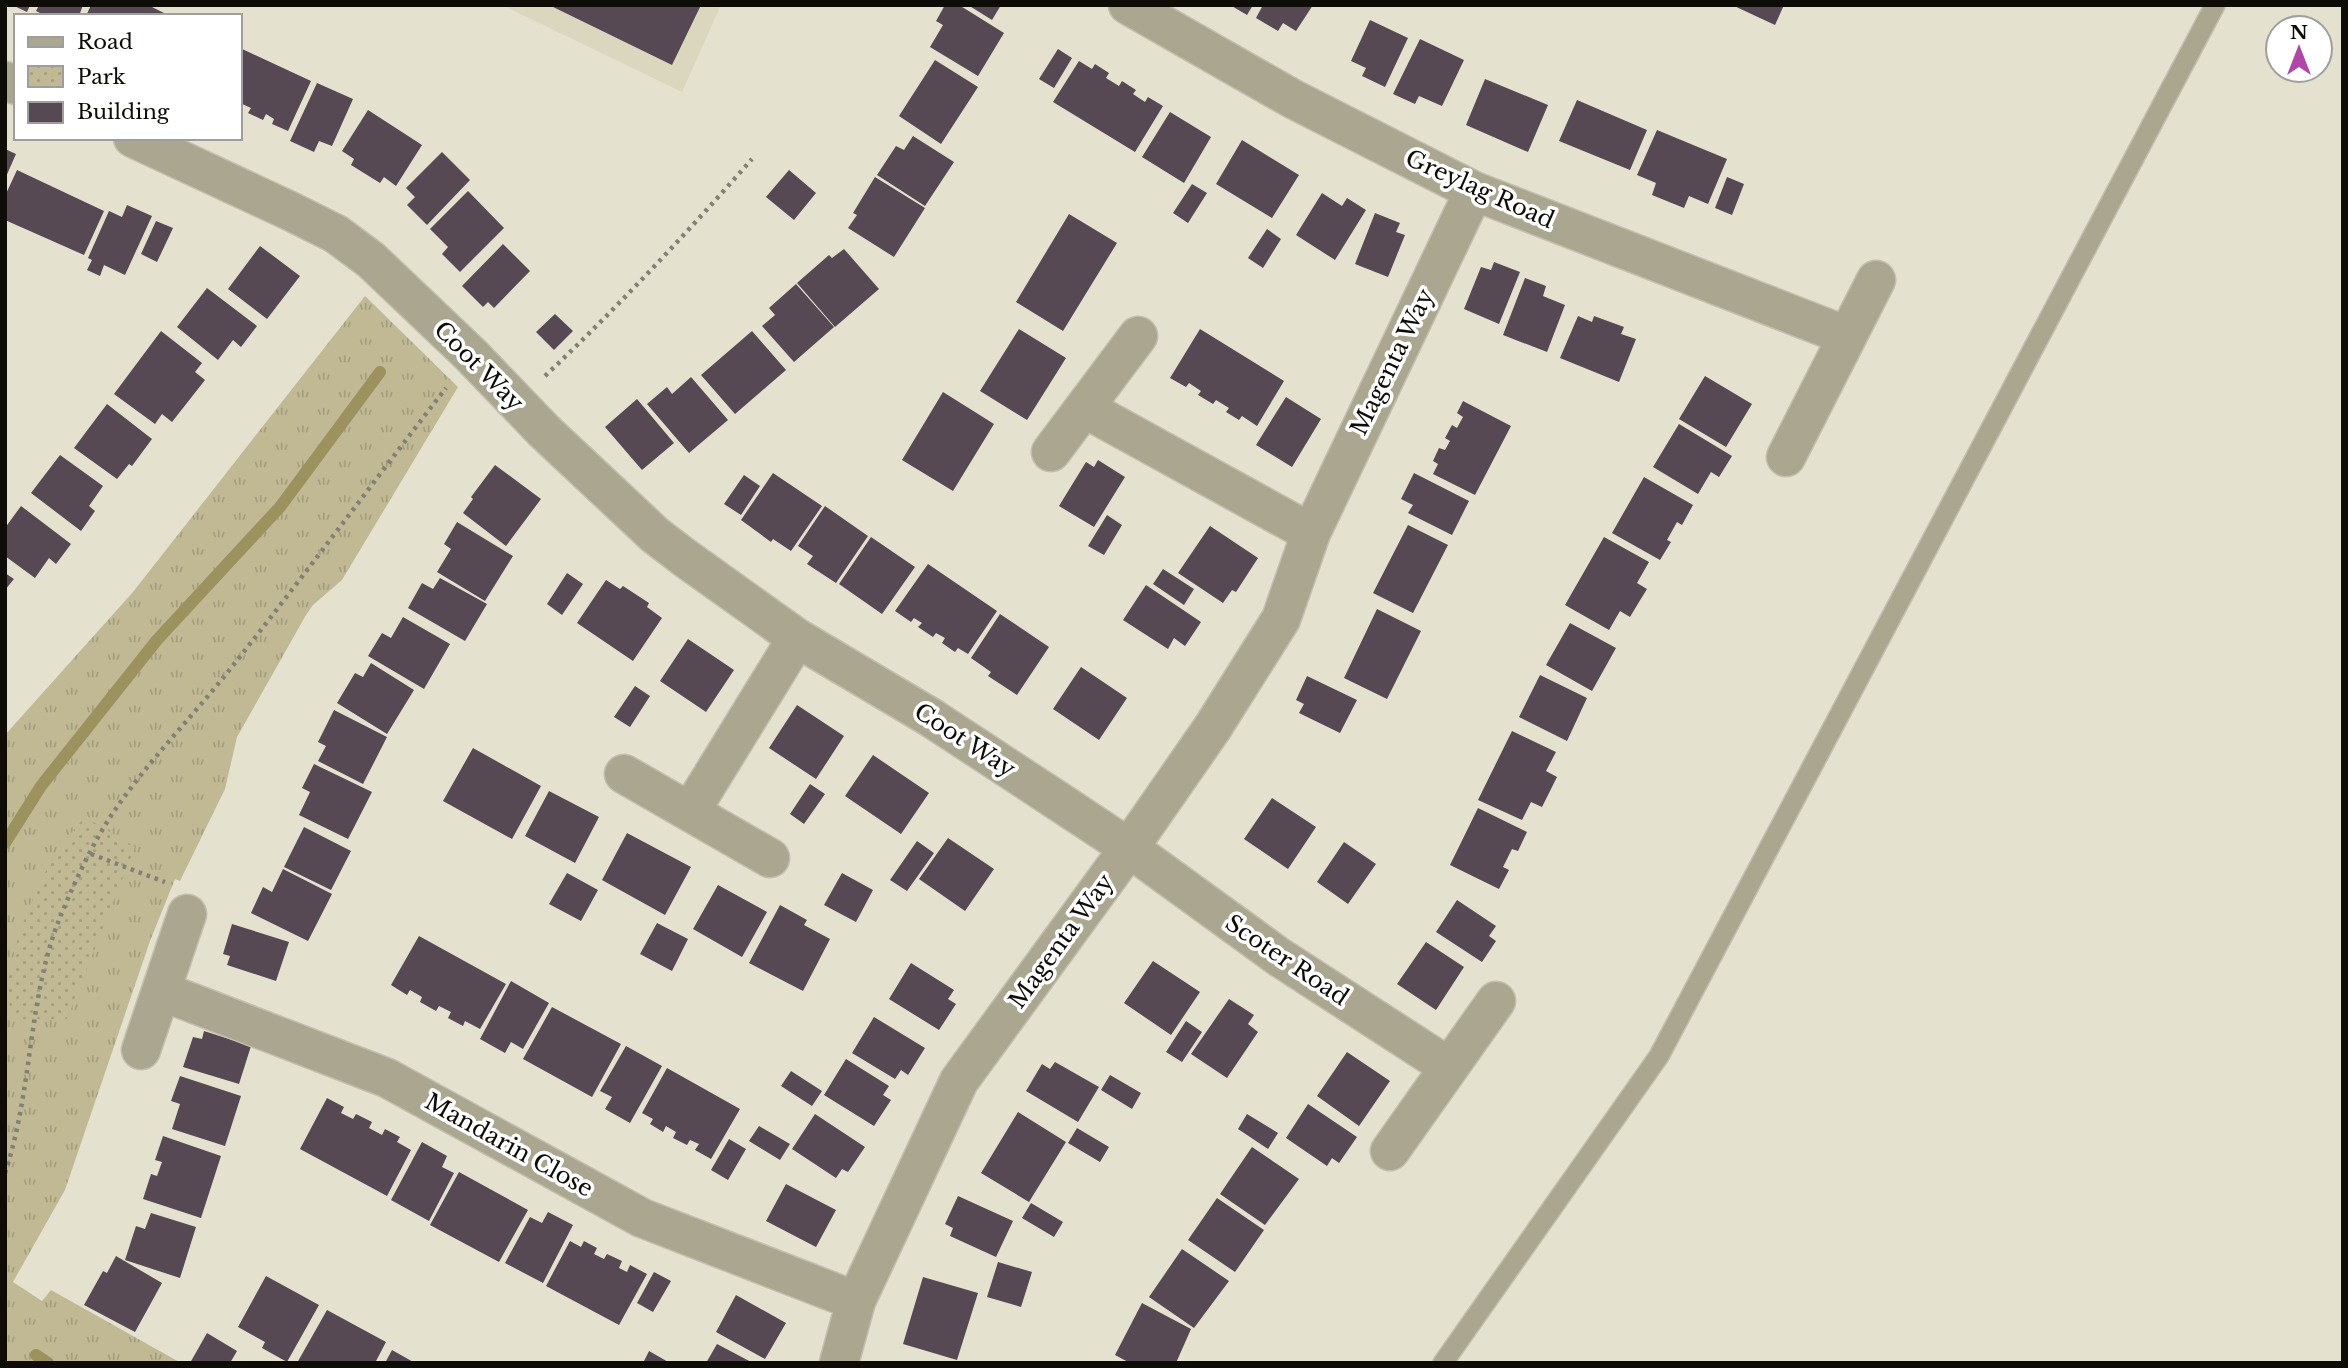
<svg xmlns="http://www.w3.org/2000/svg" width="2348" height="1368" viewBox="0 0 2348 1368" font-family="'Libre Baskerville',serif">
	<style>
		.built { fill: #dbd7be }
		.grass { fill: url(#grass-tufts) }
		.park { fill: url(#park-dots) }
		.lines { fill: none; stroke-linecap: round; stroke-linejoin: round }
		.stream { stroke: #9b925d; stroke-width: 12 }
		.building { fill: #564954 }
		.lane-casing { stroke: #c2bfaf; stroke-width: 22 }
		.street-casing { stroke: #c2bfaf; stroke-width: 41 }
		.path { stroke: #828074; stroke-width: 4.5; stroke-dasharray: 3.5 5; stroke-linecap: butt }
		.lane { stroke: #aaa68f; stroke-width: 19 }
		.street { stroke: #aaa68f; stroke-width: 38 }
		.labels { text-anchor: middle; stroke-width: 7; stroke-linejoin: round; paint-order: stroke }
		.street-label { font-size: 23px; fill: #0d0c07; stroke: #fff }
	</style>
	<defs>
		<pattern id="grass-tufts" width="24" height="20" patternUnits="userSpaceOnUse" patternTransform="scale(1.75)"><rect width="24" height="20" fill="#c0b994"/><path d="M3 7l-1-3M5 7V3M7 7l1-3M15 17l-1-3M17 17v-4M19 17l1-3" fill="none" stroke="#a49e7e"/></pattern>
		<pattern id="park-dots" width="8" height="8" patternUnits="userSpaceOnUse" patternTransform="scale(1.75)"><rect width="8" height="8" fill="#c0b994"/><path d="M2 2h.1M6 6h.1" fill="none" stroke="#a49e7e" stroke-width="1.8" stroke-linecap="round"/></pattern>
	</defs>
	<rect width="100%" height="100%" fill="#e4e1cf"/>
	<path class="built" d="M502 5H721L682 92Z"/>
	<path class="grass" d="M365 296 458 387 342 580 313 605 306 615 237 737 225 789 180 881 175 879 150 941 65 1190 13 1282 42 1301 51 1290 181 1363H5V735L133 592Z"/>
	<path class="park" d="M85 817 135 847 67 1019H13L6 988 19 933 39 883 65 840Z"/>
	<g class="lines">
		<path class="stream" d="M5 843 41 786 157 640 280 507 380 372
			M36 1355 48 1363"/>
	</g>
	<path class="building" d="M12 5H30L27 12Z
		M39 5H83L79 16H46L36 11Z
		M91 5H148L170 16H86Z
		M549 5H701L672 65Z
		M945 5H959L1004 33 978 76 930 47 943 25 936 21Z
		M968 5H1001L992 20Z
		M1230 5H1253L1247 15Z
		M1263 5H1313L1296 31 1283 23 1278 31 1256 18Z
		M1732 5H1784L1775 25Z
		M1370 20 1408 38 1385 87 1362 76 1366 68 1351 61Z
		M1420 39 1464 60 1442 106 1419 96 1415 104 1393 94Z
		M240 48 311 81 288 131 272 124 274 119 266 114 263 120 248 113 251 108 240 103Z
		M1058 49 1072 58 1054 88 1039 79Z
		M935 60 978 87 941 144 899 116Z
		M1079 61 1092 69 1095 64 1109 73 1106 78 1119 86 1122 81 1136 90 1133 94 1145 102 1148 97 1163 106 1135 152 1053 102Z
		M1485 79 1548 105 1528 152 1466 125Z
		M317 83 353 99 332 146 319 141 314 152 290 141Z
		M1577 100 1647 130 1630 170 1559 141Z
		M368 110 422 145 396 186 384 177 380 183 351 165 354 159 342 151Z
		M1170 112 1211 137 1184 183 1142 157Z
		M1657 130 1727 159 1708 204 1689 196 1684 208 1652 195 1656 183 1637 175Z
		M913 136 954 162 925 206 877 175 896 146 904 150Z
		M1242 140 1299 175 1272 218 1216 184Z
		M5 149 16 154 5 179Z
		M442 152 470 180 427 225 407 205 415 197 406 188Z
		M17 170 104 211 84 255 5 220V196Z
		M789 170 816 193 794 220 766 197Z
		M875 177 925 208 894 257 848 228 857 215 853 213Z
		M1727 177 1744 184 1732 215 1715 208Z
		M1192 184 1207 193 1188 223 1173 213Z
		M468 191 504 228 460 272 442 254 448 247 430 229Z
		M1322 193 1342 206 1347 198 1366 210 1335 260 1296 235Z
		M127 205 152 216 125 275 104 265 100 276 87 270 92 260 88 258 109 211 122 217Z
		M1375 213 1400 223 1396 232 1405 235 1388 277 1355 264Z
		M1069 214 1117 243 1063 331 1016 302Z
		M156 221 173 228 157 262 141 254Z
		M1267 229 1281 239 1263 268 1248 258Z
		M503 244 530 271 494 308 488 302 483 307 462 286Z
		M260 246 300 276 267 319 228 289Z
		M844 249 879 289 835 327 797 283 829 255 832 258Z
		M1494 262 1520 272 1499 324 1464 309 1481 267 1491 270Z
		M1525 278 1546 286 1543 296 1565 305 1547 352 1503 335Z
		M796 284 834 327 794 362 762 326 775 315 769 308Z
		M207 288 257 326 241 347 233 340 218 360 177 327Z
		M555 314 573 331 554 350 536 332Z
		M1578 316 1592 322 1594 316 1624 327 1621 334 1636 339 1619 382 1560 358Z
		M1019 329 1066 358 1027 420 980 391Z
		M1200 329 1284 381 1257 426 1242 416 1239 420 1226 412 1229 408 1216 400 1213 404 1198 395 1201 391 1189 383 1186 387 1170 378Z
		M161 331 202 363 195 372 205 380 172 422 162 414 155 424 114 394Z
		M752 331 786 370 735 414 701 375Z
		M1705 376 1752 404 1726 447 1679 419Z
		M691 377 728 420 689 453 647 404 667 387 672 394Z
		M943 392 994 424 953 491 902 460Z
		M1286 397 1321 419 1292 467 1256 445Z
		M637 399 674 443 642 470 605 427Z
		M1463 401 1511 426 1475 495 1433 474 1438 464 1433 461 1439 448 1445 450 1450 441 1445 438 1452 425 1457 428 1463 417 1457 413Z
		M107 404 152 439 132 466 129 464 117 479 74 448Z
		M1679 424 1732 456 1719 477 1711 472 1698 494 1653 467Z
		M60 455 103 486 89 506 95 511 81 531 31 493Z
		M1098 460 1125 477 1094 527 1059 506 1086 462 1094 467Z
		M495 465 541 499 506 546 463 513 473 499 471 497Z
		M773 473 822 506 791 551 773 539 771 542 741 520Z
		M1414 473 1469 501 1452 535 1408 513 1413 505 1401 499Z
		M744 475 760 486 741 515 724 504Z
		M1644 477 1693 505 1682 525 1677 522 1667 540 1671 542 1660 560 1612 533Z
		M21 506 71 544 56 564 49 558 35 578 5 556V528Z
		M825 506 868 536 836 583 807 564 813 556 798 546Z
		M1107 515 1122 525 1104 555 1088 546Z
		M457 522 513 556 485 601 437 572 451 549 444 544Z
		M1408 525 1448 545 1413 613 1373 593Z
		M1210 526 1258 558 1236 592 1232 590 1223 603 1178 573Z
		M871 537 915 567 882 614 839 584Z
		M1604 537 1649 562 1637 583 1647 589 1639 602 1630 617 1620 611 1609 630 1565 605Z
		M928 564 997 611 968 654 958 648 955 652 942 643 945 638 936 633 933 637 918 627 922 623 914 618 911 622 895 611Z
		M1163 569 1194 589 1184 605 1153 584Z
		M5 573 14 579 5 590Z
		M567 573 583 584 562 615 547 604Z
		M440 578 487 604 465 641 408 608 422 583 433 589Z
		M606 580 620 589 623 586 649 603 647 607 662 618 633 661 577 623Z
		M1146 585 1201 622 1185 646 1174 638 1168 649 1123 620Z
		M1377 609 1421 631 1387 699 1344 678Z
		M1000 614 1049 647 1017 695 988 676 991 672 971 658Z
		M403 617 450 644 424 689 368 656 382 633 391 638Z
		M1570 623 1616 648 1592 691 1546 665Z
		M688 639 734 670 706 712 660 681Z
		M371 663 414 690 387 734 337 703 355 673 363 677Z
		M1081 667 1127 698 1099 740 1053 709Z
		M1540 675 1587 698 1567 741 1519 717Z
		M1307 676 1357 700 1340 733 1299 713 1304 704 1296 700Z
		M635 686 650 696 630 727 614 717Z
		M797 705 844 736 816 779 769 748Z
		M334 710 387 737 363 784 318 761 326 746 318 742Z
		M1512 731 1556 752 1546 771 1557 777 1542 807 1531 802 1522 820 1478 800Z
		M473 748 541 786 512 839 443 801Z
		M873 755 929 793 901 834 845 796Z
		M314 764 372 792 348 839 299 815 310 792 302 788Z
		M810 784 825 794 804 824 790 814Z
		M549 791 599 817 575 863 525 836Z
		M1272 798 1316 827 1288 869 1244 839Z
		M1478 808 1527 832 1518 851 1512 849 1503 867 1509 870 1499 889 1450 865Z
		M304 827 351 851 331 890 284 867Z
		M627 833 691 867 665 915 602 880Z
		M948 838 994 869 965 911 919 879Z
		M917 841 934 853 907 891 890 880Z
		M1344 842 1376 864 1348 904 1317 882Z
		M283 869 332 894 308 941 251 913 263 887 272 892Z
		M567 873 598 890 581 921 549 904Z
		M842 873 873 890 856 922 824 905Z
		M718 885 767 912 742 957 693 929Z
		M1457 900 1496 926 1489 936 1496 941 1482 962 1436 932Z
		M780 905 807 920 804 925 830 939 803 991 749 963Z
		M657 923 688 939 672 971 640 954Z
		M232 924 289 942 276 981 227 965 230 956 223 954Z
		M419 936 506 984 480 1029 465 1021 463 1026 448 1018 451 1012 439 1006 436 1011 420 1002 422 997 410 990 407 995 391 985Z
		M1426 942 1464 967 1436 1010 1397 984Z
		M1153 961 1200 992 1171 1035 1124 1003Z
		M911 963 954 990 948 999 956 1004 939 1030 889 999Z
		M511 981 549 1003 523 1049 511 1042 505 1053 480 1039Z
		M1229 999 1254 1015 1248 1024 1258 1032 1227 1078 1191 1054Z
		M552 1007 621 1044 592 1097 523 1059Z
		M874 1017 925 1048 908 1075 901 1070 895 1079 852 1053Z
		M1186 1021 1202 1032 1182 1062 1166 1052Z
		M204 1031 251 1046 239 1084 183 1067 193 1037 202 1039Z
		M626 1046 662 1066 630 1123 605 1109 612 1097 600 1091Z
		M1347 1052 1390 1081 1359 1126 1317 1096Z
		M846 1059 889 1086 883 1095 891 1100 874 1126 824 1095Z
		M1055 1062 1099 1087 1078 1122 1026 1091 1042 1064 1050 1069Z
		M667 1068 740 1109 711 1159 695 1150 699 1144 690 1140 687 1145 673 1138 676 1132 666 1126 663 1132 650 1124 653 1119 642 1113Z
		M791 1071 822 1091 812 1106 781 1086Z
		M1110 1075 1141 1093 1132 1109 1101 1090Z
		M180 1076 241 1096 225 1146 172 1129 180 1104 171 1101Z
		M327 1098 344 1107 341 1113 353 1119 356 1114 372 1122 369 1128 382 1135 385 1129 400 1137 397 1142 411 1150 387 1196 300 1149Z
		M1308 1104 1357 1137 1339 1163 1332 1158 1327 1166 1286 1138Z
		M1018 1112 1066 1142 1029 1202 981 1173Z
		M815 1114 865 1147 848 1172 842 1169 836 1178 792 1149Z
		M1247 1114 1278 1133 1268 1149 1238 1129Z
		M759 1126 790 1144 780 1160 749 1141Z
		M1077 1128 1109 1147 1100 1162 1068 1143Z
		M163 1136 221 1156 201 1218 143 1199 151 1174 157 1176 162 1162 155 1160Z
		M729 1139 746 1149 728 1180 711 1170Z
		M422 1142 447 1156 442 1167 454 1173 429 1221 391 1200Z
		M1252 1147 1299 1179 1265 1225 1220 1194Z
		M459 1172 528 1210 499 1262 430 1225Z
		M786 1184 836 1210 816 1247 766 1221Z
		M958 1196 1013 1221 996 1257 950 1236 953 1228 945 1224Z
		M1217 1198 1264 1230 1235 1272 1188 1240Z
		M1031 1203 1063 1222 1054 1237 1022 1218Z
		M548 1212 573 1225 543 1283 505 1263 530 1217 542 1223Z
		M151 1213 196 1227 180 1278 125 1260 136 1226 145 1229Z
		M570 1241 581 1247 584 1241 597 1248 594 1254 604 1259 607 1254 622 1261 619 1268 627 1272 630 1265 647 1274 619 1325 546 1286Z
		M1182 1249 1229 1281 1194 1328 1149 1297Z
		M116 1256 162 1283 135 1332 84 1305 103 1271 107 1273Z
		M998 1262 1032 1272 1021 1307 987 1297Z
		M654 1272 671 1281 653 1312 637 1303Z
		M266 1276 319 1305 287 1362 262 1348 265 1342 238 1327Z
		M923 1277 978 1293 957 1360 903 1344Z
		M736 1295 786 1323 765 1359 716 1332Z
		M1142 1303 1191 1329 1176 1363H1130L1115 1355Z
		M327 1310 386 1342 375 1363H297Z
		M207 1333 237 1351 230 1363H190Z
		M717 1344 753 1363H706Z
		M392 1350 415 1363H385Z
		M649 1351 670 1363H643Z"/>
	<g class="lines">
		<g class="lane-casing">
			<path id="lane" d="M1443 1363 1659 1056 2215 5"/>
		</g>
		<g class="street-casing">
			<path id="street" d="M1128 5 1293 99 1474 191 1847 336
				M5 81 16 85
				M133 138 290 211 336 234 371 260 471 355 544 431 655 535 685 558 797 638 930 717 1058 801 1129 848 1279 957 1449 1067
				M1084 408 1311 533
				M1051 452 1138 336
				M1786 457 1876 280
				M624 774 770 858
				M690 812 797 638
				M161 991 387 1078 642 1218 856 1301
				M141 1050 187 914
				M1390 1151 1496 1001
				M839 1363 856 1301 959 1081 1129 848 1213 727 1281 619 1311 533 1474 191"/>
		</g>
		<path class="path" d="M545 376C618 307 686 234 752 159
			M91 854 165 882
			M5 1173C32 1092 28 1004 57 925 72 887 93 841 117 807 151 758 194 715 231 668 304 576 374 481 446 388"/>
		<use href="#lane" class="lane"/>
		<use href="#street" class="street"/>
	</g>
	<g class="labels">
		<g class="street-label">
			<text transform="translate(1480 189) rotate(24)" y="8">Greylag Road</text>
			<text transform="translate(1392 362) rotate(-64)" y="8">Magenta Way</text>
			<text transform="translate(479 366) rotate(45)" y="8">Coot Way</text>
			<text transform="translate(965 740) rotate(33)" y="8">Coot Way</text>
			<text transform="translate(1061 941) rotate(-54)" y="8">Magenta Way</text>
			<text transform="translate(1287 960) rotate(34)" y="8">Scoter Road</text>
			<text transform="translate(509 1145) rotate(29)" y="8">Mandarin Close</text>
		</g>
	</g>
	<rect width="2348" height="1368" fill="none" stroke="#0d0c07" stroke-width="14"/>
	<rect x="14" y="14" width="228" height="126" fill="#ffffff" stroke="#9e9e9c" stroke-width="2"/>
	<rect x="28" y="37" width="35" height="10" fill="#aaa68f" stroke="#9e9e9c" stroke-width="2"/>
	<text x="77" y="49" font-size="21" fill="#0d0c07">Road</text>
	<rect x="28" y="66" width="35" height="21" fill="url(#park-dots)" stroke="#9e9e9c" stroke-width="2"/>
	<text x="77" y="84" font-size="21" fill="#0d0c07">Park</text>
	<rect x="28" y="102" width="35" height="21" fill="#564954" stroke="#9e9e9c" stroke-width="2"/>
	<text x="77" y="119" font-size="21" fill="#0d0c07">Building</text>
	<g transform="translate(2299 49)"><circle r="33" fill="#ffffff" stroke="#9e9e9c" stroke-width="2"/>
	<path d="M0-5L12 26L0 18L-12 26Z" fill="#b046a7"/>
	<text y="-10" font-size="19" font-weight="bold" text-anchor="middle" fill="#0d0c07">N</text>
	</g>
</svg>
